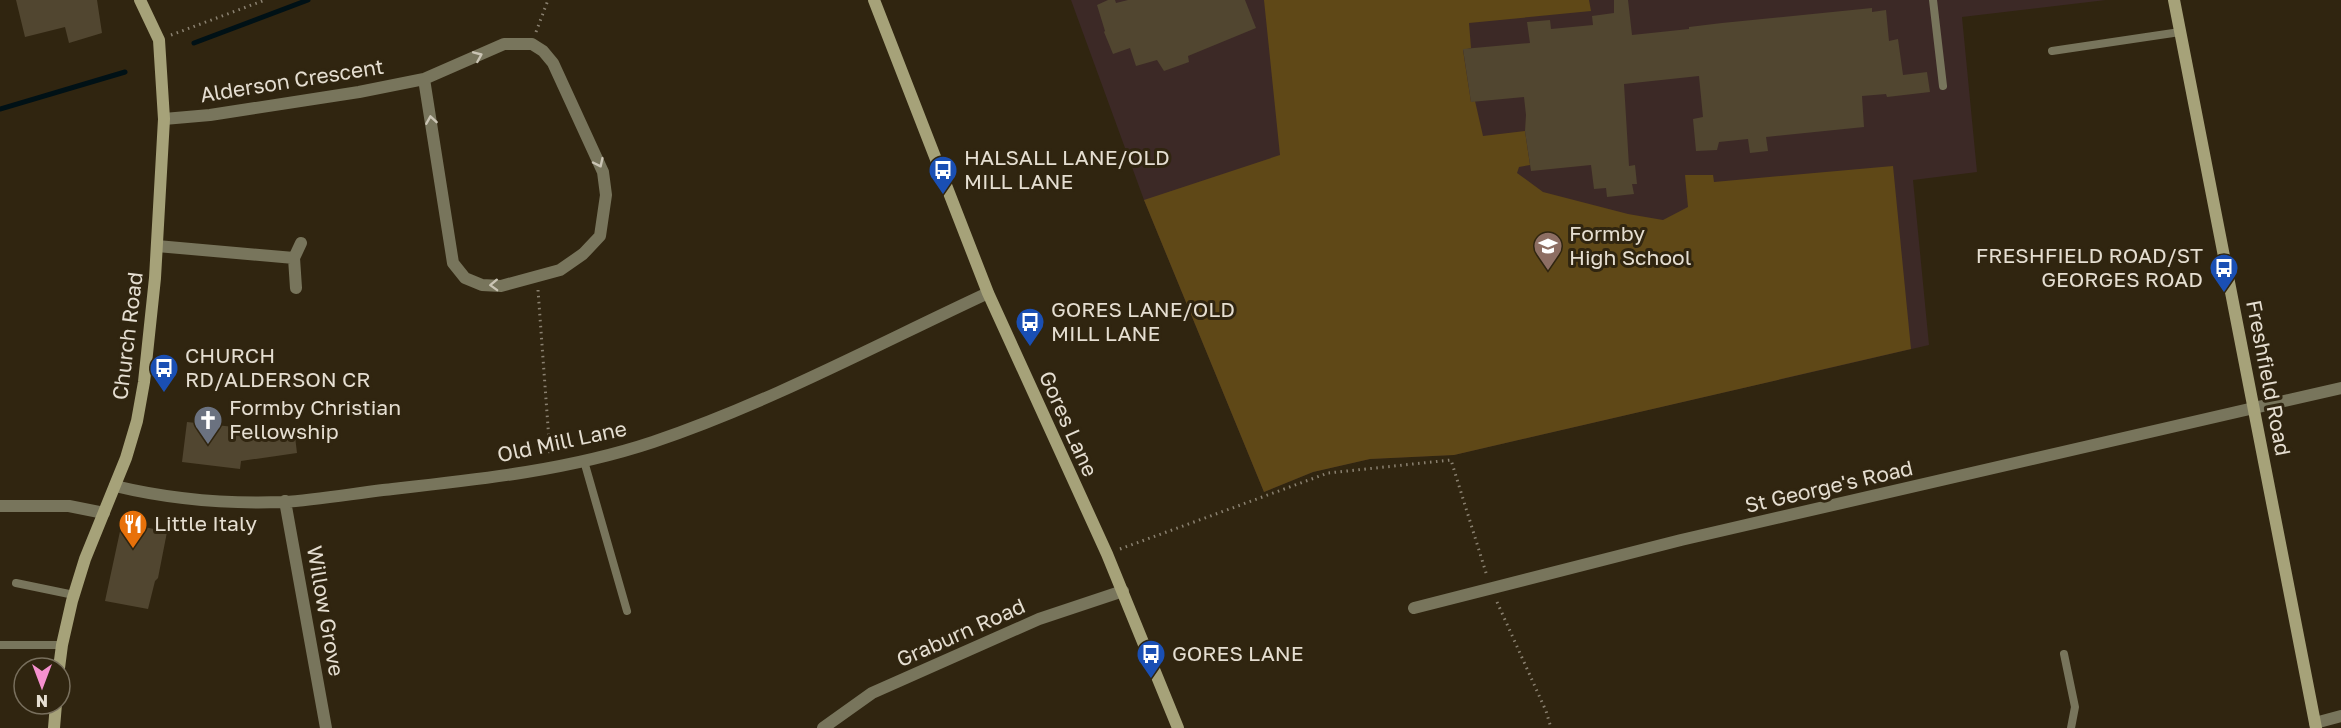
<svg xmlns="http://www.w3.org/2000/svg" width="2341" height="728" viewBox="0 0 2341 728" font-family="'Golos Text',sans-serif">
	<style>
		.education { fill: #3c2926 }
		.green { fill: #5f4817 }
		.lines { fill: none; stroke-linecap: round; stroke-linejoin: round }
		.stream { stroke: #001116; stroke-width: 5 }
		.building { fill: #514630 }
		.path { stroke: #8a8170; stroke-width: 3; stroke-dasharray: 1.5 4.5; stroke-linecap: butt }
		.lane { stroke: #78755c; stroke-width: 8 }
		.street { stroke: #78755c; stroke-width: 12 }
		.secondary { stroke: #a6a279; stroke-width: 12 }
		.oneway { stroke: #cac4b4 }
		.labels { text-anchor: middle; stroke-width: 6; stroke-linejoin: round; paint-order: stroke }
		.street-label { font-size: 21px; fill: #e5ded1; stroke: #302510 }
		.poi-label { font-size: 21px; fill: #e5ded1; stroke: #302510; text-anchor: start }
	</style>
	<rect width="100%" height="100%" fill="#302510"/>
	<path class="education" d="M1071 0H2106L1962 17 1977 172 1913 180 1929 345 1454 455 1370 459 1313 472 1264 492 1144 200Z"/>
	<path class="green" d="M1264 0H1589L1591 11 1469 23 1471 48 1463 50 1471 102 1475 101 1483 136 1525 131 1530 165 1519 167 1517 173 1543 192 1628 214 1663 220 1688 207 1685 175H1713L1714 182 1893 166 1911 349 1454 455 1370 459 1313 472 1264 492 1144 200 1280 155Z"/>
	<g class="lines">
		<path class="stream" d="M194 43 308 0
			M0 109 125 72"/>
	</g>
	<path class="building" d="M16 0H97L102 33 69 43 65 27 25 37Z
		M1108 0H1115L1116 3 1128 0H1245L1256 28 1188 56 1189 62 1164 71 1157 60 1136 66 1130 48 1113 54 1104 32 1105 31 1097 5Z
		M1614 0H1628L1632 35 1689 29V27L1722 23 1872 8V12L1886 10 1889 41 1898 39 1903 75 1927 72 1930 92 1887 97 1886 94 1862 96 1864 127 1766 137 1768 151 1750 153 1748 139 1719 142 1717 150 1696 151 1693 119 1703 117 1699 76 1624 84 1629 166 1635 165 1637 184H1632L1634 194 1607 197 1606 188 1594 189 1591 165 1531 171 1525 131 1526 115 1524 97 1471 102 1463 49 1530 43 1527 22 1550 20 1551 29 1593 25 1592 16 1614 13Z
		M187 422 244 428V432L294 428 297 453 241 461 240 469 182 462Z
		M122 522 167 532 158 578 155 581 148 609 105 601Z"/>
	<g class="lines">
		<path class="path" d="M536 32 548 0
			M171 35 265 0
			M538 290 550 454
			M1120 549 1328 473 1451 460 1487 576
			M1497 602 1546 711 1551 728"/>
		<path class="lane" d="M1933 0 1943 86
			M2052 51 2180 32
			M584 461 627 611
			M16 583 74 595
			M0 645H62
			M2064 654 2075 707 2071 728"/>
		<path class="street" d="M164 119 210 115 359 92 424 79 504 44H532L543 51 553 63 603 172 606 195 600 236 583 254 560 270 501 286 482 285 465 278 453 263 424 79
			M157 246 294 258
			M296 288 294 258 301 243
			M115 486C169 499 227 504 283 502 316 500 350 494 383 490 474 480 566 471 653 442 769 403 878 344 988 293
			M285 501 326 728
			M0 506H69L104 513
			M1414 608 1681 540 2341 388
			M2315 723 2341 716
			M823 728 872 693 1039 619 1123 591"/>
		<path class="secondary" d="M874 0 988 293 1107 554 1178 728
			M2174 0 2316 728
			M59 668 62 645 72 601 85 559 126 458 137 421 144 382 155 278 164 119 159 40 140 0
			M54 728 56 704"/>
	</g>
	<defs><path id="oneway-chevron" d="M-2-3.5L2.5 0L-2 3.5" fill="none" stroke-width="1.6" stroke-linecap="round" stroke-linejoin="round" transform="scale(1.5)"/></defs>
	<g class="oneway">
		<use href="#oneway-chevron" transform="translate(478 56) rotate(-23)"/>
		<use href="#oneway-chevron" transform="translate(431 120) rotate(-99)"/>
		<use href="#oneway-chevron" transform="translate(599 163) rotate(65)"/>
		<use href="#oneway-chevron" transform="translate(494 285) rotate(178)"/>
	</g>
	<defs>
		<g id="bus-pin" transform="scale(1.5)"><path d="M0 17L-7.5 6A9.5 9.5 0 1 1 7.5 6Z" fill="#1a4fb4" stroke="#302510"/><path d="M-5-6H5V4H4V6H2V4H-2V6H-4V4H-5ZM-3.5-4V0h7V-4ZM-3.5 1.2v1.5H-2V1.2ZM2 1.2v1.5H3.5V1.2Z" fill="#fff"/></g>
		<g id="school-pin" transform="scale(1.5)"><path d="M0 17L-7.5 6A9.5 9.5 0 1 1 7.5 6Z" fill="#8d6e63" stroke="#302510"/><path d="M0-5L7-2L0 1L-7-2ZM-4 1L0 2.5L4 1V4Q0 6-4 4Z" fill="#fff"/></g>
		<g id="church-pin" transform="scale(1.5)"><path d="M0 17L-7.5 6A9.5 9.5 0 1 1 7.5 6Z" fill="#6b7280" stroke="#302510"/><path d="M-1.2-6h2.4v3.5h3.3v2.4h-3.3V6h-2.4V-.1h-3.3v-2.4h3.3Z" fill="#fff"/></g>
		<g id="restaurant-pin" transform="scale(1.5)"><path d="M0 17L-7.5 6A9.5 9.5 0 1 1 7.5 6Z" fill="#e8710a" stroke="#302510"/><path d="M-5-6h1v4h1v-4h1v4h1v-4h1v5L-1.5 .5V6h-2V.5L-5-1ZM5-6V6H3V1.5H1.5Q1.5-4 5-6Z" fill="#fff"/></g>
	</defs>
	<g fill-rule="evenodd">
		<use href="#bus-pin" x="943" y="170"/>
		<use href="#school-pin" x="1548" y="246"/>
		<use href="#bus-pin" x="2224" y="268"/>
		<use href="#bus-pin" x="1030" y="322"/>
		<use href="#bus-pin" x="164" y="368"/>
		<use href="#church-pin" x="208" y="420"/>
		<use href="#restaurant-pin" x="133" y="524"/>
		<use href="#bus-pin" x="1151" y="654"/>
	</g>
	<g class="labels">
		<g class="street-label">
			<text transform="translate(292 81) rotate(-9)" y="7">Alderson Crescent</text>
			<text transform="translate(128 336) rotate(-83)" y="7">Church Road</text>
			<text transform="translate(2268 378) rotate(79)" y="7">Freshfield Road</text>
			<text transform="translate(1068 424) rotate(66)" y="7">Gores Lane</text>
			<text transform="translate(562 442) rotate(-12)" y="7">Old Mill Lane</text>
			<text transform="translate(1829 487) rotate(-13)" y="7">St George's Road</text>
			<text transform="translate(325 611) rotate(80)" y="7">Willow Grove</text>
			<text transform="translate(961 633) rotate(-24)" y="7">Graburn Road</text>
		</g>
		<g class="poi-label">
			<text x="964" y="165">HALSALL LANE/OLD<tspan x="964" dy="24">MILL LANE</tspan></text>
			<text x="1569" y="241">Formby<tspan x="1569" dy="24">High School</tspan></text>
			<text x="2203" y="263" text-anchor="end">FRESHFIELD ROAD/ST<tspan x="2203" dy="24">GEORGES ROAD</tspan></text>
			<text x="1051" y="317">GORES LANE/OLD<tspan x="1051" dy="24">MILL LANE</tspan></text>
			<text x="185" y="363">CHURCH<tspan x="185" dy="24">RD/ALDERSON CR</tspan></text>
			<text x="229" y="415">Formby Christian<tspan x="229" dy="24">Fellowship</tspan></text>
			<text x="154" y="531">Little Italy</text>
			<text x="1172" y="661">GORES LANE</text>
		</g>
	</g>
	<g transform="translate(42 686) rotate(180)"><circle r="28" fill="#302510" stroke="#786f5d" stroke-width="1.5"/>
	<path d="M0-4.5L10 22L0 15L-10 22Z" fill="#f690cf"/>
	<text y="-9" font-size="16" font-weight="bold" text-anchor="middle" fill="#e5ded1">N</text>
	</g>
</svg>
